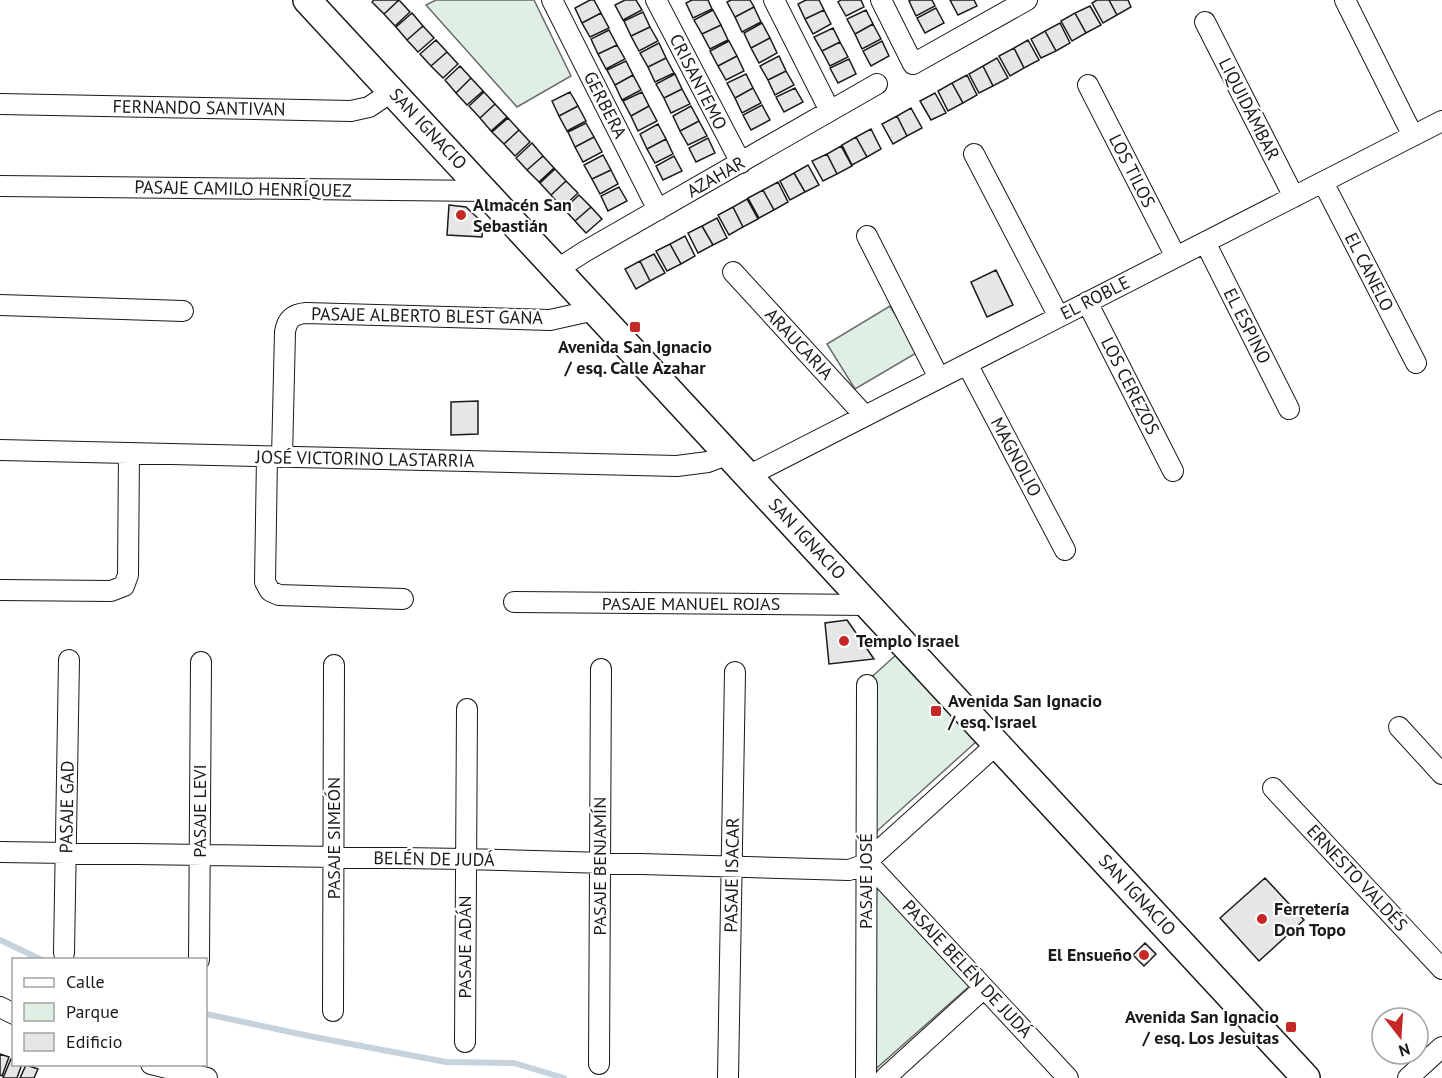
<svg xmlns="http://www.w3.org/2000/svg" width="1442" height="1078" viewBox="0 0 1442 1078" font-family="'PT Sans',sans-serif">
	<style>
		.green { fill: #e0efe3; stroke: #6a6a6a; stroke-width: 1.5 }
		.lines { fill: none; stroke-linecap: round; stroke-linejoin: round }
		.stream { stroke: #c6d2dc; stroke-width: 6 }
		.building { fill: #e6e6e6; stroke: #1a1a1a; stroke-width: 1.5 }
		.minor-casing { stroke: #1a1a1a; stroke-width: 22 }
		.secondary-casing { stroke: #1a1a1a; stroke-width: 30 }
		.minor { stroke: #fff; stroke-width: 20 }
		.secondary { stroke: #fff; stroke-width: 27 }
		.poi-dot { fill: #c62828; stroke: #fff; stroke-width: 2 }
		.labels { text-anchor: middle; stroke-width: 4.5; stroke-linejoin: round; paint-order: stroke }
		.street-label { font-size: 18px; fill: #1a1a1a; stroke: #fff }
		.poi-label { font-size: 18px; font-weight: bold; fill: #1a1a1a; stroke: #fff; text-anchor: start }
	</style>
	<rect width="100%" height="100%" fill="#fff"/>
	<path class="green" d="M436 0H534L571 76 517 107 426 5Z
		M890 306 918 352 855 389 827 344Z
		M897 654 977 741 876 832 865 683Z
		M877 876 973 983 870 1074Z"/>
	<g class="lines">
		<path class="stream" d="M0 940 42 960
			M206 1014 309 1036 446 1062 514 1063 564 1078"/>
	</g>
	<path class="building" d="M374 0H399L384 14 372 2Z
		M399 0 410 12 395 26 384 14Z
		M590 0H594L601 13 582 23 575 8Z
		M625 0H636L642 10 623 20 615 5Z
		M692 0H708L712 9 693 18 686 3Z
		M731 0H750L754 7 735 17 727 2Z
		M806 0H819L824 10 805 19 798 4Z
		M841 0H861L864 7 846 16 838 2Z
		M911 0H932L935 6 916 16 909 1Z
		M950 0H974L977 6 958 15Z
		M1097 0H1109L1117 15 1103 23 1092 3Z
		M1109 0H1128L1131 7 1117 15Z
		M1090 6 1101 25 1086 33 1075 13Z
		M754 7 761 22 742 32 735 17Z
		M936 8 944 23 925 33 917 18Z
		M713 10 721 25 702 34 694 20Z
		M824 10 831 24 813 34 805 19Z
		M866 10 873 24 855 34 847 19Z
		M643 12 650 27 631 36 624 21Z
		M412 13 423 26 407 40 396 27Z
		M601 13 609 28 590 37 582 23Z
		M1075 13 1086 33 1072 41 1061 21Z
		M762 23 770 38 751 48 744 33Z
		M1060 23 1070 43 1056 51 1045 31Z
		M873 24 881 39 862 49 855 34Z
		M721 25 728 40 710 49 702 34Z
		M423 26 434 38 418 52 407 40Z
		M650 27 658 41 639 51 631 36Z
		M833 28 840 42 822 51 814 37Z
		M609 30 617 45 598 54 591 39Z
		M1045 31 1056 51 1041 58 1031 39Z
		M770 38 777 53 759 63 751 48Z
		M436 40 447 52 431 66 420 54Z
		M1028 40 1039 60 1024 68 1014 48Z
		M729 41 737 56 718 66 710 51Z
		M882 41 889 56 871 66 863 51Z
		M840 42 848 57 830 66 822 51Z
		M659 43 666 58 648 67 640 53Z
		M617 45 625 59 606 69 598 54Z
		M1014 48 1024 68 1010 76 999 56Z
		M447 52 458 64 443 78 431 66Z
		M737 56 744 71 726 80 718 66Z
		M779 56 786 71 768 80 760 66Z
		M666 58 674 73 655 82 648 67Z
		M997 58 1008 78 993 86 983 66Z
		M849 59 856 74 838 83 830 68Z
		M626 61 633 75 615 85 607 70Z
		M460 66 471 78 456 93 445 80Z
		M983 66 993 86 979 93 969 74Z
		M786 71 794 85 775 95 768 80Z
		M675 74 682 89 664 98 656 84Z
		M746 74 753 88 735 98 727 83Z
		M633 75 641 90 622 100 615 85Z
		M967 75 977 95 963 103 952 83Z
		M471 78 483 91 467 105 456 93Z
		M952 83 963 103 948 111 938 91Z
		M753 88 761 103 742 113 735 98Z
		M795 88 803 102 784 112 776 97Z
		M682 89 690 104 671 113 664 98Z
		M484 92 495 104 480 118 469 106Z
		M570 92 578 106 559 116 552 101Z
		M642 92 649 106 631 116 623 101Z
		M935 93 946 113 931 120 920 101Z
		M495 104 507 117 491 131 480 118Z
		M762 105 770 120 751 130 743 115Z
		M578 106 586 121 567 131 559 116Z
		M649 106 657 121 638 131 631 116Z
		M691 106 699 121 680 131 673 116Z
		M911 108 922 128 907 136 897 116Z
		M897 116 907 136 893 144 882 124Z
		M508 118 519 130 504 144 492 132Z
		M699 121 707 136 688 145 680 131Z
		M586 123 594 137 575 147 568 132Z
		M658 124 666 139 647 149 640 134Z
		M871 129 881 149 867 157 856 137Z
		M519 130 530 142 515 156 504 144Z
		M594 137 602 152 583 162 575 147Z
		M856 137 867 157 852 165 842 145Z
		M708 138 715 153 696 162 689 148Z
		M666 139 673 154 655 163 647 149Z
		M532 143 543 156 527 170 516 158Z
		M841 146 852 166 837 174 827 154Z
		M827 154 837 174 823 181 812 161Z
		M603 155 611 170 592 179 584 165Z
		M543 156 554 168 539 182 527 170Z
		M674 156 682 171 663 180 656 166Z
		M808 165 819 185 805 192 794 173Z
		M555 169 566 181 551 195 540 183Z
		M611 170 618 184 600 194 592 179Z
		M794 173 805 192 790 200 780 181Z
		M566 181 578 193 562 208 551 195Z
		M778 182 788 202 774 210 763 190Z
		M619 187 627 201 608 211 601 196Z
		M763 190 774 210 759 218 748 198Z
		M579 195 591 207 575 221 564 209Z
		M747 199 758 219 743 227 733 207Z
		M449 205 466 207 483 223 482 237 447 235Z
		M591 207 602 219 586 233 575 221Z
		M733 207 743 227 729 235 718 215Z
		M717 218 727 238 713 245 702 226Z
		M702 226 713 245 698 253 688 233Z
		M685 236 695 256 681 264 670 244Z
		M670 244 681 264 667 271 656 251Z
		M654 254 665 273 650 281 640 261Z
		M640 261 650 281 636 289 625 269Z
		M996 270 1013 305 987 317 971 282Z
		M478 401V434L451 435V402Z
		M847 620 874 659 829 664 825 623Z
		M1265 878 1304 920 1259 961 1220 918Z
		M1145 943 1156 954 1144 966 1133 955Z
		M0 1054 9 1057 2 1076 0 1075Z
		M11 1059 14 1060V1064H22L17 1078H3Z
		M26 1065 38 1069 34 1078H20Z"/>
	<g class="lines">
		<g class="minor-casing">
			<path id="minor" d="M552 0 658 210
				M656 0 741 163
				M774 0 830 111
				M881 0 913 64 1027 0
				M1345 0 1413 136
				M1205 22 1294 197
				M1088 85 1176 257
				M0 104 351 111 369 107 393 91
				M974 154 1059 317
				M1323 182 1416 363
				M0 186 486 191
				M867 236 939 378
				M1205 242 1289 409
				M556 270 584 252 877 84
				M733 272 865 416
				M1087 302 1173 471
				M0 305 183 311
				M967 364 1065 550
				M0 450 677 466 708 462 729 454
				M267 457 265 582 270 591 279 595 403 599
				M282 457 285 332C287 319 293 314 306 313L550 320 595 310
				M748 476 1442 121
				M0 590 111 591 124 586 128 575 129 453
				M514 602 868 605
				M1399 727 1442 774
				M1273 788 1442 969
				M0 852 466 859 849 870 863 865 997 744
				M866 861 1068 1078
				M64 953 69 660
				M199 960 201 662
				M0 1007 14 1014
				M333 1011 334 665
				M465 1042 467 709
				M151 1064 207 1078
				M599 1064 601 669
				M728 1078 735 672
				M866 1078 867 685
				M885 1078 984 988
				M1408 1078 1442 1047"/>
		</g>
		<g class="secondary-casing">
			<path id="secondary" d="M307 0 1306 1078"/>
		</g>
		<use href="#minor" class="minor"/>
		<use href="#secondary" class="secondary"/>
	</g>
	<g class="poi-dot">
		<circle cx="461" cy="215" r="6"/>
		<rect x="629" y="321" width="12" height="12" rx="3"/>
		<circle cx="844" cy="641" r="6"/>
		<rect x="930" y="705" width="12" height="12" rx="3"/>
		<circle cx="1262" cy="919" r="6"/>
		<circle cx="1144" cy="955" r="6"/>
		<rect x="1285" y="1021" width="12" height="12" rx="3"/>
	</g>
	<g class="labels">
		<g class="street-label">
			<text transform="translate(698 82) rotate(63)" y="6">CRISANTEMO</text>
			<text transform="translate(605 105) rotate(63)" y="6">GERBERA</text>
			<text transform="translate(199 108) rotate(1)" y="6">FERNANDO SANTIVAN</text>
			<text transform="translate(1249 109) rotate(63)" y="6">LIQUIDÁMBAR</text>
			<text transform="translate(428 129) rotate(47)" y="6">SAN IGNACIO</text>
			<text transform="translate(1132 171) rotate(63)" y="6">LOS TILOS</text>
			<text transform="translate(716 177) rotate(-30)" y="6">AZAHAR</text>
			<text transform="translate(243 189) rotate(1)" y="6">PASAJE CAMILO HENRÍQUEZ</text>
			<text transform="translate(1369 272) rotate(63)" y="6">EL CANELO</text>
			<text transform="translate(1095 298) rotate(-27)" y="6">EL ROBLE</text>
			<text transform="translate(427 316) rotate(1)" y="6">PASAJE ALBERTO BLEST GANA</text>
			<text transform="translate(1247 326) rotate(63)" y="6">EL ESPINO</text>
			<text transform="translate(799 344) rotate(47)" y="6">ARAUCARIA</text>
			<text transform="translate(1130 386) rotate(63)" y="6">LOS CEREZOS</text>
			<text transform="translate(1016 457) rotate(62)" y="6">MAGNOLIO</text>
			<text transform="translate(365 459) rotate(1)" y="6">JOSÉ VICTORINO LASTARRIA</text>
			<text transform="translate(807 539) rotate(47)" y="6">SAN IGNACIO</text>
			<text x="691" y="610">PASAJE MANUEL ROJAS</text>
			<text transform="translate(67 807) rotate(-89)" y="6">PASAJE GAD</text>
			<text transform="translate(200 811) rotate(-90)" y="6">PASAJE LEVI</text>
			<text transform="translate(334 838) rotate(-90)" y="6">PASAJE SIMEÓN</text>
			<text transform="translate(434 859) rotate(1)" y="6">BELÉN DE JUDÁ</text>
			<text transform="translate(600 866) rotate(-90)" y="6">PASAJE BENJAMÍN</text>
			<text transform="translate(732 875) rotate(-89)" y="6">PASAJE ISACAR</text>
			<text transform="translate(1357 878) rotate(47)" y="6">ERNESTO VALDÉS</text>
			<text transform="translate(866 881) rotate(-90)" y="6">PASAJE JOSÉ</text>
			<text transform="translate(1137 895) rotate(47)" y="6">SAN IGNACIO</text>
			<text transform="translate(465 947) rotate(-90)" y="6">PASAJE ADÁN</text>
			<text transform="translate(967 969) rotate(47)" y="6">PASAJE BELÉN DE JUDÁ</text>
		</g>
		<g class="poi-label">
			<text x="473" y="211">Almacén San<tspan x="473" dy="21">Sebastián</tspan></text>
			<text x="635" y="353" text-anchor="middle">Avenida San Ignacio<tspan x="635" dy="21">/ esq. Calle Azahar</tspan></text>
			<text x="856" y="647">Templo Israel</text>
			<text x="948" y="707">Avenida San Ignacio<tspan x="948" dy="21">/ esq. Israel</tspan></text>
			<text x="1274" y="915">Ferretería<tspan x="1274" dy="21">Don Topo</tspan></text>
			<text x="1132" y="961" text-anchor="end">El Ensueño</text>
			<text x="1279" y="1023" text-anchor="end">Avenida San Ignacio<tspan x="1279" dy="21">/ esq. Los Jesuitas</tspan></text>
		</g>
	</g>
	<rect x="12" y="958" width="195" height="108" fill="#ffffff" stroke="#a3a3a3" stroke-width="1.5"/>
	<rect x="24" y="978" width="30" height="9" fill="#ffffff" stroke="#a3a3a3" stroke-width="1.5"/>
	<text x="66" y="988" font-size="18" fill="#1a1a1a">Calle</text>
	<rect x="24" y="1003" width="30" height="18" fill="#e0efe3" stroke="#a3a3a3" stroke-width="1.5"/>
	<text x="66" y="1018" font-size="18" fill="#1a1a1a">Parque</text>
	<rect x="24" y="1033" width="30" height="18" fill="#e6e6e6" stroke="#a3a3a3" stroke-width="1.5"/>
	<text x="66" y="1048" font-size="18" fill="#1a1a1a">Edificio</text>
	<g transform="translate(1400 1036) rotate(163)"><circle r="28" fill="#ffffff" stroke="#a3a3a3" stroke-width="1.5"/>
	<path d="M0-4.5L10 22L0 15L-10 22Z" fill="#c62828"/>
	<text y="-9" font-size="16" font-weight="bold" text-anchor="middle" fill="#1a1a1a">N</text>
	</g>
</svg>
